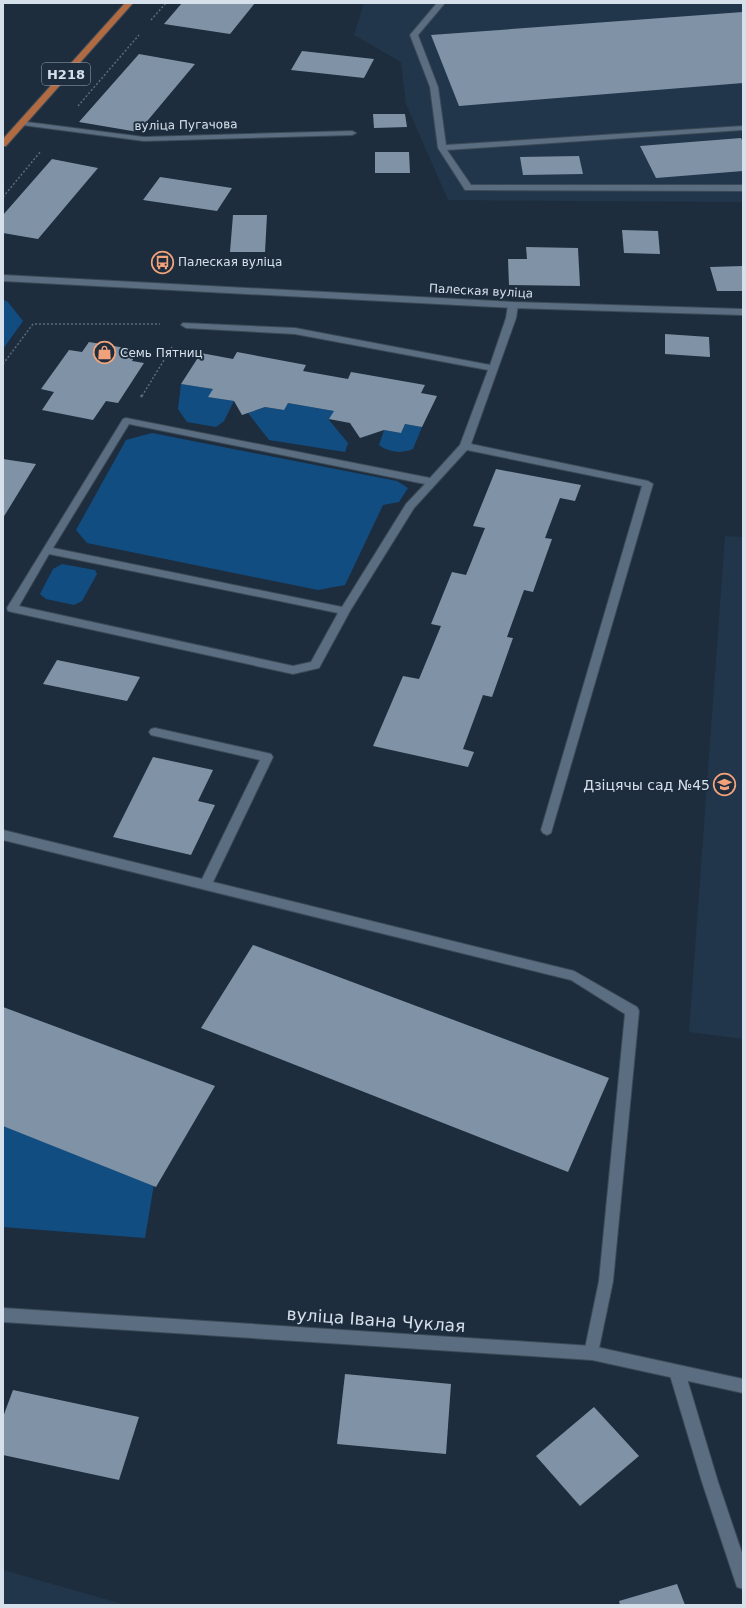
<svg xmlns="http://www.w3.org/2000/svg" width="746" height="1608" font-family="'DejaVu Sans',sans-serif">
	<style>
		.built { fill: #22364b }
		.green { fill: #124d81 }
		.building { fill: #8093a6 }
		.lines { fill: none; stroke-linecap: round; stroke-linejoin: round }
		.service-casing { stroke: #3c4a57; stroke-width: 2 }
		.minor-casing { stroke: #3c4a57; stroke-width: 2 }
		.tertiary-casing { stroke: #3c4a57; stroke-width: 2 }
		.primary-casing { stroke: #3c4a57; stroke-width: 2 }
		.path-far1 { stroke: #5e6c7a; stroke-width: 1.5; stroke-dasharray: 2 2; stroke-linecap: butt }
		.path { stroke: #5e6c7a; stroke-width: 2.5; stroke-dasharray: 3 3; stroke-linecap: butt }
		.service { fill: #5b6d80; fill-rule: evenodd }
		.minor { fill: #5b6d80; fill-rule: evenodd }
		.tertiary { fill: #5b6d80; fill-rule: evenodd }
		.primary { fill: #b06b43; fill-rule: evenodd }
		.labels { text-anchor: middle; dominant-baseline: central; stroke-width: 4; stroke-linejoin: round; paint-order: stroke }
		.far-street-label { font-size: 12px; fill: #d6e0eb; stroke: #1d2d3d }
		.far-poi-label { font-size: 12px; fill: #d6e0eb; stroke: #1d2d3d; text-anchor: start }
		.shield { fill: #1d2d3d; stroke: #9eaab7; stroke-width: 1 }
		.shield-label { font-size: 13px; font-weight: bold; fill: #d6e0eb }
		.poi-label { font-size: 14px; fill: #d6e0eb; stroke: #1d2d3d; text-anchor: end }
		.near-street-label { font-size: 17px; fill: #d6e0eb; stroke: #1d2d3d }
	</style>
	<rect width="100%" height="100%" fill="#1d2d3d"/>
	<g class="built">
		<path d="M 364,3 L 743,3 L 743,202 L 448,200 L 406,104 L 401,62 L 354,35 Z"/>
		<path d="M 725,536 L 743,537 L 743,1039 L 689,1032 Z"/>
		<path d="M 3,1570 L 126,1605 L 3,1605 Z"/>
	</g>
	<g class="green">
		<path d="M 3,300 L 7,301 L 23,321 L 3,349 Z"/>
		<path d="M 181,384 L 213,389 L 209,397 L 234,401 L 224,421 L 216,427 L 187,422 L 178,409 Z"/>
		<path d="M 288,403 L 334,411 L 329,420 L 348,443 L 345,452 L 269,440 L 248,413 L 265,407 L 283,410 Z"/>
		<path d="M 405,424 L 422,427 L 413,449 C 402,454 388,452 379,445 L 384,430 L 401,433 Z"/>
		<path d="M 152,433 L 397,481 L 408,488 L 399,502 L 383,505 L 345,585 L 318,590 L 87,543 L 76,530 L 126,440 Z"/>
		<path d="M 62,564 L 95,570 L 97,574 L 82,601 L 74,605 L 46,599 L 40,594 L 53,569 Z"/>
		<path d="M 3,1118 L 155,1178 L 145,1238 L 3,1227 Z"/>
	</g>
	<g class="building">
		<path d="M 182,3 L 255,3 L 230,34 L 164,24 Z"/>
		<path d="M 743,12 L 743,83 L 459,106 L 431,35 Z"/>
		<path d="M 302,51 L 374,59 L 364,78 L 291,70 Z"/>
		<path d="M 139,54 L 195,64 L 138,132 L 79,122 Z"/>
		<path d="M 373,114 L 405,114 L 407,127 L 374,128 Z"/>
		<path d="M 741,138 L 743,142 L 743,171 L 656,178 L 640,146 Z"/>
		<path d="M 375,152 L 409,152 L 410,173 L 375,173 Z"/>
		<path d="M 579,156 L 583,174 L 523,175 L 520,157 Z"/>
		<path d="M 52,159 L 98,168 L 38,239 L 3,233 L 3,215 Z"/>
		<path d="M 160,177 L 232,188 L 217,211 L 143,200 Z"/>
		<path d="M 233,215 L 267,215 L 265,252 L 230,252 Z"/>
		<path d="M 622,230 L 658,231 L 660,254 L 624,253 Z"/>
		<path d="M 526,247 L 578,248 L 580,286 L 509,285 L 508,259 L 527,259 Z"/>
		<path d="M 743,266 L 743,291 L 717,291 L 710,267 Z"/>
		<path d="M 665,334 L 709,337 L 710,357 L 665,354 Z"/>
		<path d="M 89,342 L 138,350 L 132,361 L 144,363 L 118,403 L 106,401 L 93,420 L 42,410 L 54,392 L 41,389 L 69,350 L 82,352 Z"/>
		<path d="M 237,352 L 306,365 L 303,371 L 348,379 L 351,372 L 425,385 L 421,393 L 437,396 L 422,427 L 405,424 L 401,433 L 384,430 L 360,438 L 350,423 L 329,419 L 334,411 L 288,403 L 284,410 L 265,407 L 242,415 L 234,401 L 208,397 L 213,389 L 181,384 L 201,353 L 233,359 Z"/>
		<path d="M 3,459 L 36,464 L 3,518 Z"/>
		<path d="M 496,469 L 581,485 L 575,501 L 560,498 L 545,538 L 552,539 L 533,592 L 524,590 L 507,637 L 513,638 L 492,697 L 483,695 L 463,749 L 474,752 L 468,767 L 373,746 L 403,676 L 419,679 L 441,626 L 431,624 L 452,572 L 466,575 L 485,528 L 473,526 Z"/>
		<path d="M 57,660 L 140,677 L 127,701 L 43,684 Z"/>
		<path d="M 153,757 L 213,770 L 198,801 L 215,805 L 191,855 L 113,837 Z"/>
		<path d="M 253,945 L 609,1078 L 568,1172 L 201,1028 Z"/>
		<path d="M 3,1007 L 215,1086 L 156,1187 L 3,1126 Z"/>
		<path d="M 345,1374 L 451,1384 L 446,1454 L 337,1444 Z"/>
		<path d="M 13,1390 L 139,1417 L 119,1480 L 3,1455 L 3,1417 Z"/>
		<path d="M 594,1407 L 639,1456 L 580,1506 L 536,1456 Z"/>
		<path d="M 677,1584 L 685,1605 L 620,1605 L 619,1601 Z"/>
	</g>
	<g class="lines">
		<defs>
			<g id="service">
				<path d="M 437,3 L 445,3 L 418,35 L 438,87 L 446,145 L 743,126 L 743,130 L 447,150 L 471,185 L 743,185 L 743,191 L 465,190 L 438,148 L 430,87 L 410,35 Z"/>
				<path d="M 513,302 L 518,305 L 516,318 L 471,444 L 648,481 L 653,484 L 551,833 L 547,835 L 543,833 L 541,830 L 642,486 L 467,450 L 414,508 L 350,611 L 319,668 L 293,674 L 12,612 L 8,611 L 7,608 L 123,419 L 126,418 L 430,478 L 460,445 L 488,370 L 295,334 L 186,328 L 181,325 L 183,323 L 295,328 L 490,365 L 506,318 L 508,305 ZM 129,424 L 425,484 L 406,504 L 342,607 L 53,548 ZM 49,554 L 338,613 L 311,662 L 293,666 L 19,606 Z"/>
				<path d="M 155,728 L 267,753 L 271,754 L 273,757 L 213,882 L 574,971 L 637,1007 L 639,1011 L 613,1281 L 597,1358 L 592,1360 L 587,1358 L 584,1353 L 599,1281 L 625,1014 L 571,980 L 3,840 L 3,830 L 202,879 L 260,760 L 151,735 L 149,732 L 151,729 Z"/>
			</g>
			<g id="minor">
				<path d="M 19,121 L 144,137 L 352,131 L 356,133 L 352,135 L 144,141 L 22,125 L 19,125 Z"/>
				<path d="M 677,1365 L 682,1367 L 685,1372 L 718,1482 L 743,1556 L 743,1589 L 737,1587 L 702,1482 L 669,1372 L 672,1367 Z"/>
			</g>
			<g id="tertiary">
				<path d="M 3,275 L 513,302 L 743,309 L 743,315 L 513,308 L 3,281 Z"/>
				<path d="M 3,1308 L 592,1346 L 743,1379 L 743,1393 L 592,1360 L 3,1322 Z"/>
			</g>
			<path id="primary" d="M 125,3 L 133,3 L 6,146 L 3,146 L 3,139 Z"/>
		</defs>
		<use href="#service" class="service-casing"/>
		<use href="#minor" class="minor-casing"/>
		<use href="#tertiary" class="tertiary-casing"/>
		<use href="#primary" class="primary-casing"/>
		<g class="path-far1">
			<path d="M 151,20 L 166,3"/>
			<path d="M 78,106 L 139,35"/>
			<path d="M 3,197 L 41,151"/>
			<path d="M 3,364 L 33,324 L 160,324"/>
			<path d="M 142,396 L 172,347"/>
		</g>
		<path class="path" d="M 141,397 L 142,395"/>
		<use href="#service" class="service"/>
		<use href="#minor" class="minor"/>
		<use href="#tertiary" class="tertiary"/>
		<use href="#primary" class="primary"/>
	</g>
	<defs>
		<symbol id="bus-ring" viewBox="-11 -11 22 22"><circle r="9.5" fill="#1d2d3d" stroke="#f1a27b" stroke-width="1.5"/><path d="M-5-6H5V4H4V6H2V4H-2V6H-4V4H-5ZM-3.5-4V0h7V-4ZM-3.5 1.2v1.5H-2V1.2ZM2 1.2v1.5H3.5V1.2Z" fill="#f1a27b"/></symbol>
		<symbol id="shop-ring" viewBox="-11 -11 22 22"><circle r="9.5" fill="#1d2d3d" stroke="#f1a27b" stroke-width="1.5"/><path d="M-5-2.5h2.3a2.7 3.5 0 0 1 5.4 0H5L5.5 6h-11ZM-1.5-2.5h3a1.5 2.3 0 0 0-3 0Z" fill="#f1a27b"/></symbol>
		<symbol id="school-ring" viewBox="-11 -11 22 22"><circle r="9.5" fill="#1d2d3d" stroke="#f1a27b" stroke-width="1.5"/><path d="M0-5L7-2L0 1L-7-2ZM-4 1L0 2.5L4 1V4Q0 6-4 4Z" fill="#f1a27b"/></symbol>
	</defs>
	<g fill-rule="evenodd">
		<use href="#bus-ring" x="150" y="250" width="25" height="25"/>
		<use href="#shop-ring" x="92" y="340" width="25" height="25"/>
		<use href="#school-ring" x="712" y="772" width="25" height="25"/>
	</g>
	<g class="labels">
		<g class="far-street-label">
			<text transform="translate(186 125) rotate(-1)">вуліца Пугачова</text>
			<text transform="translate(481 291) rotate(3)">Палеская вуліца</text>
		</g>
		<g class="far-poi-label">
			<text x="178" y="262">Палеская вуліца</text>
			<text x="120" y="353">Семь Пятниц</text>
		</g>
		<rect class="shield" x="42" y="63" width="48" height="22" rx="3"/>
		<g class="shield-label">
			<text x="66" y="74">Н218</text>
		</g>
		<g class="poi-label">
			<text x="710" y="785">Дзіцячы сад №45</text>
		</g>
		<g class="near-street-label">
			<text transform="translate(376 1320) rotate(4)">вуліца Івана Чуклая</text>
		</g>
	</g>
	<rect width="746" height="1608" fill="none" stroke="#d6e0eb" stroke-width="8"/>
</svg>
